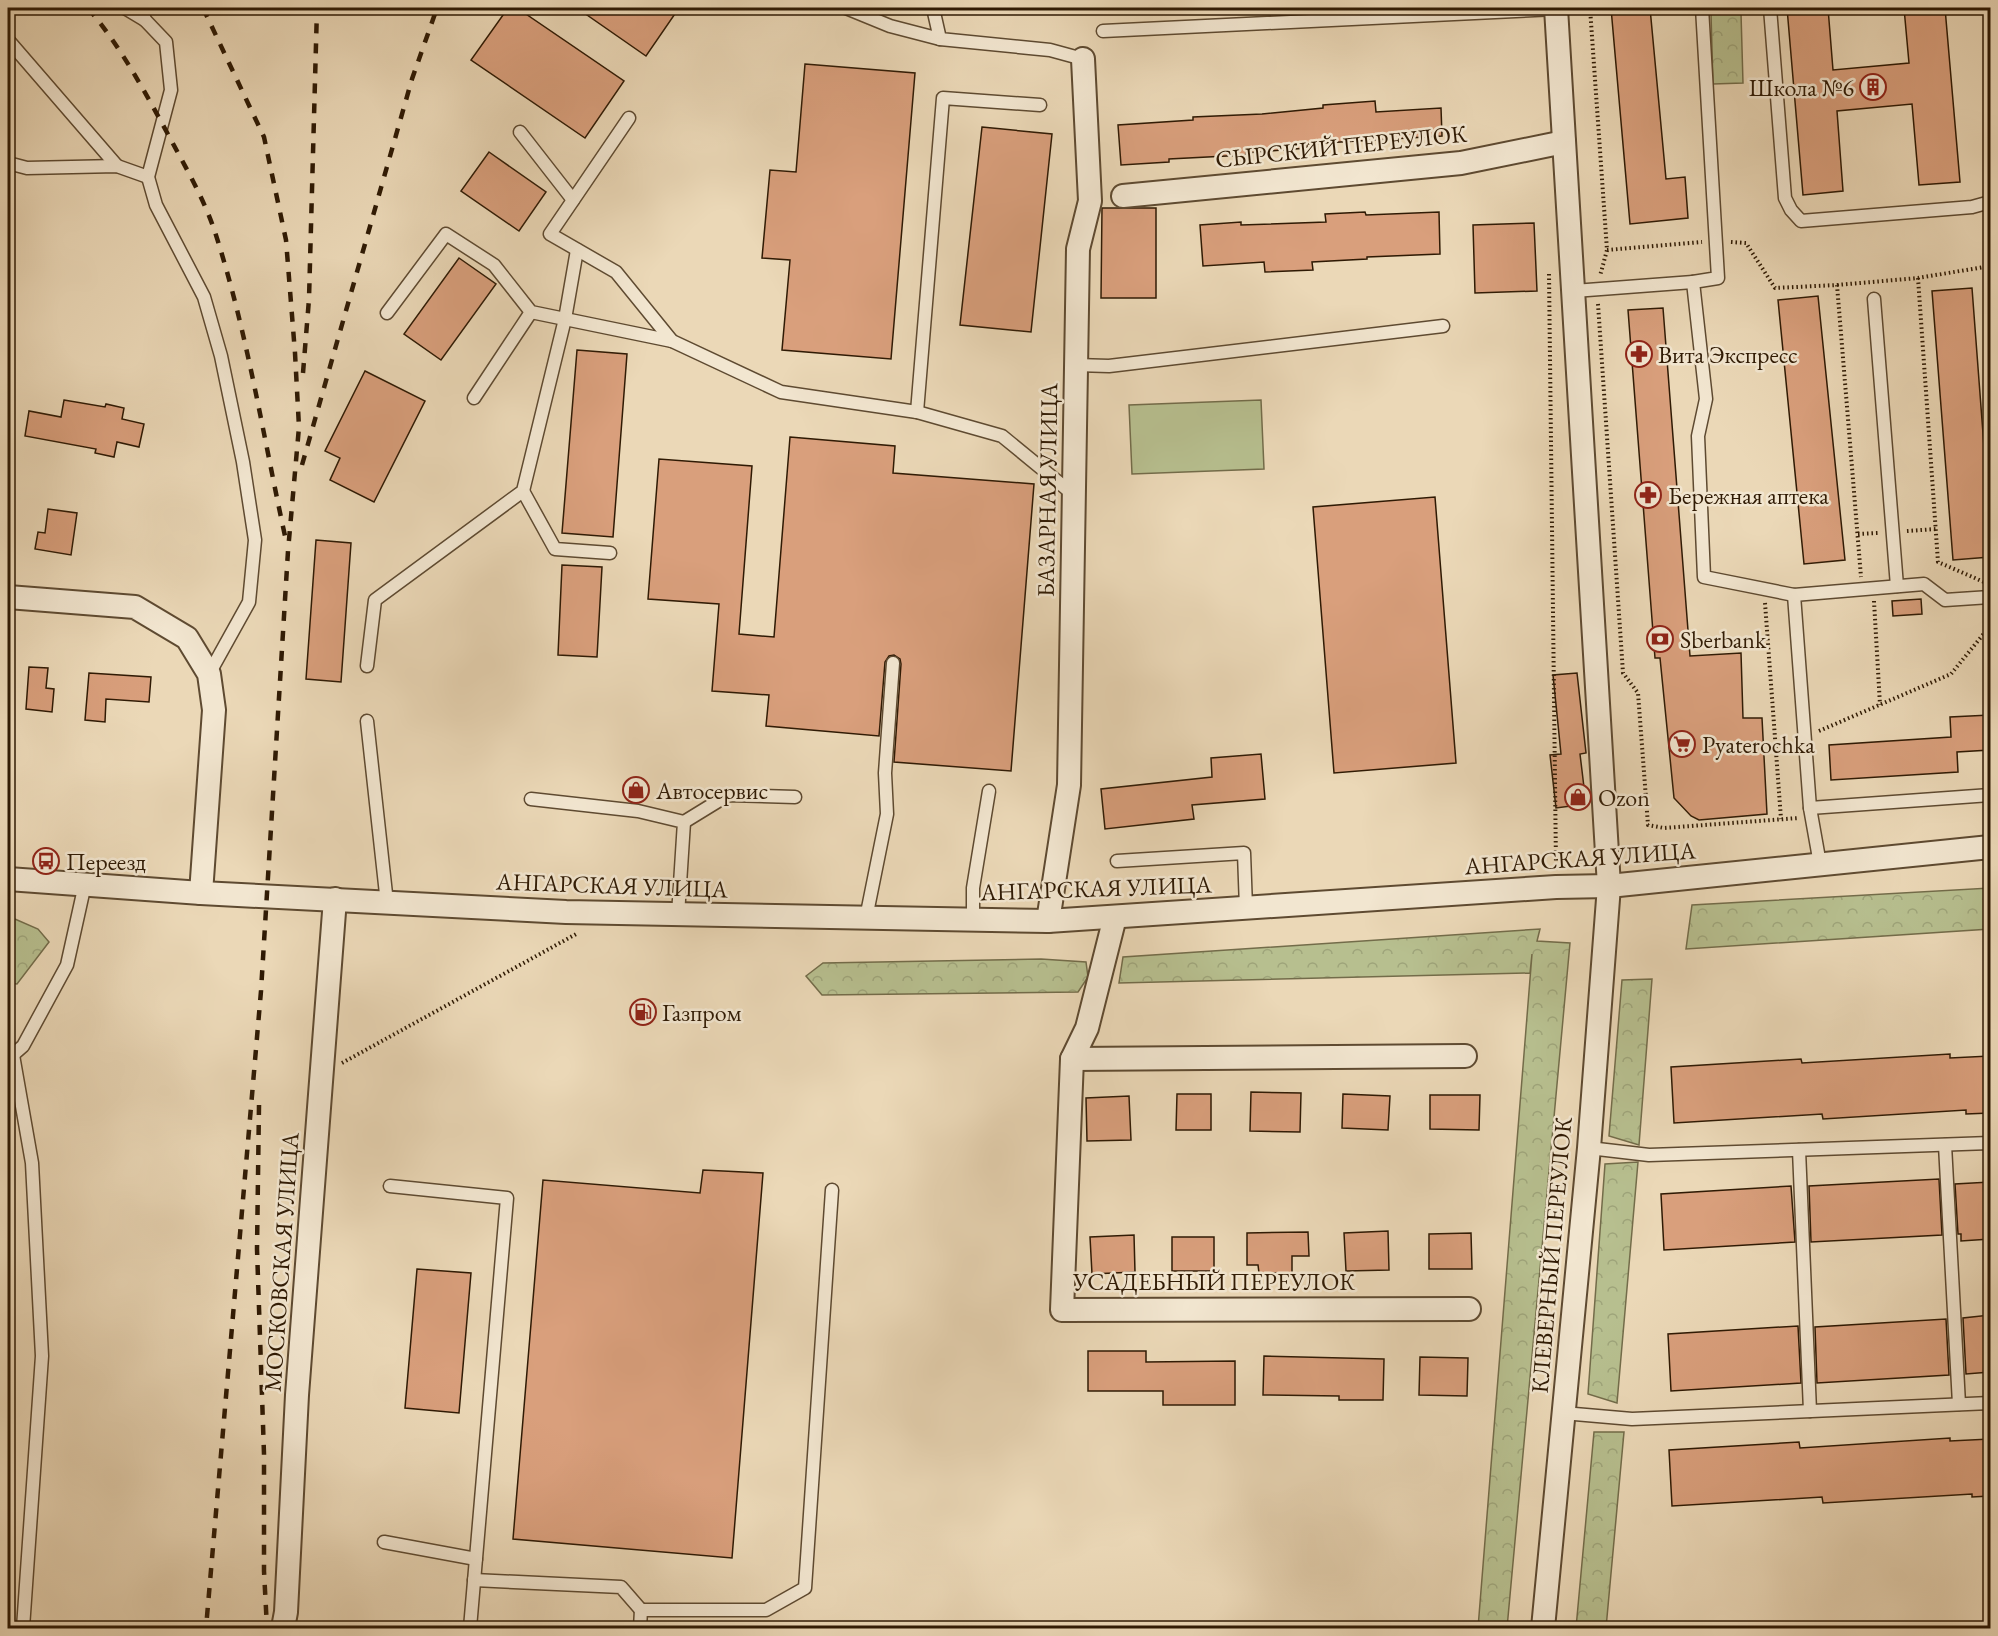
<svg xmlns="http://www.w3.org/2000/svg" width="1998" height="1636" font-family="'EB Garamond',serif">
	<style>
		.forest { fill: url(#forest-crowns); stroke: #736c4a; stroke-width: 1.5 }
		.pitch { fill: #b7bf8f; stroke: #736c4a; stroke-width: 1.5 }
		.building { fill: #d99f7c; stroke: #2f1a04; stroke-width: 1.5 }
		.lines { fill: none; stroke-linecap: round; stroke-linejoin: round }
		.lane-casing { stroke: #5e4a31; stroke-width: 15 }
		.street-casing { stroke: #5e4a31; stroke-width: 26 }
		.path { stroke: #2f1a04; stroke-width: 4; stroke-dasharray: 1.5 3; stroke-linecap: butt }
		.lane { stroke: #f2e6d0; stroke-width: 12 }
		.street { stroke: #f2e6d0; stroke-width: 22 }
		.rail { stroke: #2f1a04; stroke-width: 4.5; stroke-dasharray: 10 10; stroke-linecap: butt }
		.labels { text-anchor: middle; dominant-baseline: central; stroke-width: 5; stroke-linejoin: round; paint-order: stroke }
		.poi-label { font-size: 24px; fill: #2f1a04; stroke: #f2e6d0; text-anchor: start }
		.street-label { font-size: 24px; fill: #2f1a04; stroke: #f2e6d0 }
	</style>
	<defs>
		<pattern id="forest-crowns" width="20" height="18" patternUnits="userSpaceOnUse" patternTransform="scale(1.5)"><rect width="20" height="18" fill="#b7bf8f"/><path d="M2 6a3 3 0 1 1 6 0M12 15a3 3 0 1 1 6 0" fill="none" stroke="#9ea47a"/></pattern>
	</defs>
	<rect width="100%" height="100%" fill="#ebd8b7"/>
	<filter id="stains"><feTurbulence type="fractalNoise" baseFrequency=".00333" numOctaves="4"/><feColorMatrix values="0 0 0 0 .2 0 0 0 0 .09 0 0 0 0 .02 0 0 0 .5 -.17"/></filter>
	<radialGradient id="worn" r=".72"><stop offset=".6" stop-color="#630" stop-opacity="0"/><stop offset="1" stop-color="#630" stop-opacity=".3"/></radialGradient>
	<g class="forest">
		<path d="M 1741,13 L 1743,83 L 1713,84 L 1711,14 Z"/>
		<path d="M 1990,888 L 1990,929 L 1686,949 L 1692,905 Z"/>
		<path d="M 8,916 L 38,929 L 49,942 L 17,984 L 8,983 Z"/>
		<path d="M 1540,929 L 1537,941 L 1570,943 L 1507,1628 L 1478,1628 L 1532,954 L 1530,973 L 1119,983 L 1123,957 Z"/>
		<path d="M 1041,959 L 1086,962 L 1088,977 L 1078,992 L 822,995 L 806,976 L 823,963 Z"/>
		<path d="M 1652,979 L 1639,1145 L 1609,1136 L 1622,980 Z"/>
		<path d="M 1638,1162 L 1617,1403 L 1588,1394 L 1605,1164 Z"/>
		<path d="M 1594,1432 L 1624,1432 L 1606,1628 L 1576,1628 Z"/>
	</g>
	<path class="pitch" d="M 1261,400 L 1264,469 L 1132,474 L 1129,405 Z"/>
	<g class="building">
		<path d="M 508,8 L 517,8 L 624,81 L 585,138 L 471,60 Z"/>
		<path d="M 577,8 L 679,8 L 646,56 Z"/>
		<path d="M 1611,8 L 1650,8 L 1666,179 L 1685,177 L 1688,218 L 1630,224 Z"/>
		<path d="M 1787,8 L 1828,8 L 1833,70 L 1909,63 L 1904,8 L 1945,8 L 1960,182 L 1919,185 L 1912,104 L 1837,111 L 1843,191 L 1803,195 Z"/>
		<path d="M 805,64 L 915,73 L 891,359 L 782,350 L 790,260 L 762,258 L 770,170 L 796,172 Z"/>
		<path d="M 1375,101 L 1376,112 L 1441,108 L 1442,136 L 1307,144 L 1307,148 L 1246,153 L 1246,155 L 1169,159 L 1169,162 L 1121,165 L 1118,125 L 1193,120 L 1193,117 L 1262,114 L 1323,108 L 1323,105 Z"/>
		<path d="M 982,127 L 1052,134 L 1031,332 L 960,325 Z"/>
		<path d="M 489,152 L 546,192 L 519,231 L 461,191 Z"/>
		<path d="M 1102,208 L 1156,208 L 1156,298 L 1101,298 Z"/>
		<path d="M 1365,212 L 1366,215 L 1439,212 L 1440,254 L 1367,257 L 1367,259 L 1312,262 L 1313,270 L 1265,272 L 1264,262 L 1203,266 L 1200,225 L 1241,222 L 1241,225 L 1326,222 L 1325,214 Z"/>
		<path d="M 1534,223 L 1537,291 L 1475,293 L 1473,225 Z"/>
		<path d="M 459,258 L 496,284 L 441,360 L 404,334 Z"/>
		<path d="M 1972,288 L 1990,526 L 1990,557 L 1953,560 L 1932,291 Z"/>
		<path d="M 1818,296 L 1845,560 L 1804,564 L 1778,300 Z"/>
		<path d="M 1663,308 L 1690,656 L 1741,653 L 1743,718 L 1762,718 L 1767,814 L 1699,820 L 1691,816 L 1674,798 L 1660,658 L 1655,658 L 1628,310 Z"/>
		<path d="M 577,350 L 627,354 L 613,537 L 562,533 Z"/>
		<path d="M 365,371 L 425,401 L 374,502 L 330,480 L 340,458 L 325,451 Z"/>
		<path d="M 64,400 L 105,407 L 106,404 L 124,408 L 122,419 L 144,424 L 139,447 L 117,442 L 114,457 L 95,453 L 96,449 L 25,436 L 29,411 L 61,417 Z"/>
		<path d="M 790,437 L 895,446 L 893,473 L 1034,484 L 1011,771 L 894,762 L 901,664 L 900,659 L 894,655 L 889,656 L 885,662 L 879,736 L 766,726 L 769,695 L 712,691 L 719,604 L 648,599 L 659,459 L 752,466 L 739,634 L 774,637 Z"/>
		<path d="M 1435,497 L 1456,763 L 1334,773 L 1313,507 Z"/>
		<path d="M 48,509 L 77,513 L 71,555 L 35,549 L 38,532 L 45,533 Z"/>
		<path d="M 316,540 L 351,543 L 341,682 L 306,679 Z"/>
		<path d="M 562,565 L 602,567 L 597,657 L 558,655 Z"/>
		<path d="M 1921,599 L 1922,614 L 1893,616 L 1892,601 Z"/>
		<path d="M 29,667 L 48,668 L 46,688 L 54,689 L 52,712 L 26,709 Z"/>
		<path d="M 89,673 L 151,677 L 149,702 L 106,699 L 105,722 L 85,720 Z"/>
		<path d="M 1577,673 L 1586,753 L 1580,754 L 1586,804 L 1556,808 L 1550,755 L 1561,754 L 1553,675 Z"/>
		<path d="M 1990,715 L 1990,750 L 1957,752 L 1958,772 L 1831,780 L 1829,745 L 1951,737 L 1950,717 Z"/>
		<path d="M 1261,754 L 1265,799 L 1192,805 L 1194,819 L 1105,829 L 1101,789 L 1212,777 L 1211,758 Z"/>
		<path d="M 1950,1054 L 1950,1058 L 1990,1056 L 1990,1113 L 1966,1114 L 1966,1110 L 1823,1119 L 1822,1114 L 1674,1123 L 1671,1067 L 1801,1059 L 1802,1063 Z"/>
		<path d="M 1251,1092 L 1301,1093 L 1300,1132 L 1250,1131 Z"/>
		<path d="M 1177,1094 L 1211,1094 L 1211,1130 L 1176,1130 Z"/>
		<path d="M 1343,1094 L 1390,1096 L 1388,1130 L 1342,1128 Z"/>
		<path d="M 1430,1095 L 1480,1095 L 1479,1130 L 1430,1129 Z"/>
		<path d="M 1129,1096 L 1131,1140 L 1087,1141 L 1086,1098 Z"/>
		<path d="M 703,1170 L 763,1173 L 732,1558 L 513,1539 L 543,1180 L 700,1193 Z"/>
		<path d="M 1939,1179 L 1942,1235 L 1811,1242 L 1809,1186 Z"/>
		<path d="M 1990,1182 L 1990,1239 L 1961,1241 L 1961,1234 L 1958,1234 L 1955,1184 Z"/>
		<path d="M 1791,1186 L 1795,1242 L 1664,1250 L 1661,1194 Z"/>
		<path d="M 1388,1231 L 1389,1270 L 1346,1271 L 1344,1233 Z"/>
		<path d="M 1308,1232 L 1309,1256 L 1292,1256 L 1292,1273 L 1259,1273 L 1258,1265 L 1247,1265 L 1247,1233 Z"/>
		<path d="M 1471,1233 L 1472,1269 L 1429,1269 L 1429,1234 Z"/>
		<path d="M 1134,1235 L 1135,1272 L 1092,1274 L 1090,1237 Z"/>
		<rect x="1172" y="1237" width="42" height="34"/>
		<path d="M 417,1269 L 471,1273 L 459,1413 L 405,1408 Z"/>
		<path d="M 1990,1315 L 1990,1372 L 1966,1374 L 1963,1318 Z"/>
		<path d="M 1946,1319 L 1949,1375 L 1817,1383 L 1815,1327 Z"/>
		<path d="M 1798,1326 L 1801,1383 L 1671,1391 L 1668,1334 Z"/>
		<path d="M 1088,1351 L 1146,1351 L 1146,1362 L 1235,1361 L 1235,1405 L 1163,1405 L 1163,1391 L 1088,1391 Z"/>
		<path d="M 1264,1356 L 1384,1359 L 1383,1400 L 1339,1400 L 1339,1396 L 1263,1395 Z"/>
		<path d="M 1420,1357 L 1468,1358 L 1467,1396 L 1419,1395 Z"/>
		<path d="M 1950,1438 L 1950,1441 L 1990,1439 L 1990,1496 L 1972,1497 L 1972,1494 L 1823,1503 L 1822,1497 L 1672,1506 L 1669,1450 L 1799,1442 L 1800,1448 Z"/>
	</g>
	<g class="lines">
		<defs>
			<g id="lane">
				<path d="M 125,8 L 145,20"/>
				<path d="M 141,8 L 145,20 L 166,42 L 171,90 L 148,177 L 156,205 L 204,297 L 221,356 L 243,462 L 255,540 L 249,602 L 209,674"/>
				<path d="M 846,8 L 890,26 L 940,39"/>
				<path d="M 933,8 L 940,39 L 1050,50 L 1083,59"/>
				<path d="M 1702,8 L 1718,278 L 1693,282 L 1706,399 L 1698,436 L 1704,577 L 1794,595"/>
				<path d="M 1770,8 L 1785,198 L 1791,210 L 1801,221 L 1972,207 L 1990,202"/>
				<path d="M 1103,31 L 1556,9"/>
				<path d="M 8,40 L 117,166"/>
				<path d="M 629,118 L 550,234 L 616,272 L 672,341 L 781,392 L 917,412 L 1002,436 L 1074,495"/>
				<path d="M 520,132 L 573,200"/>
				<path d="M 8,163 L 27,168 L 117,166 L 148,177"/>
				<path d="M 1574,291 L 1693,282"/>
				<path d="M 1874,299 L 1897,586"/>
				<path d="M 387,313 L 446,234 L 494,265 L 531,312 L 672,341"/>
				<path d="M 1076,365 L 1109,366 L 1443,326"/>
				<path d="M 474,398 L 531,312"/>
				<path d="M 917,412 L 943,98 L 1040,105"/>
				<path d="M 523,491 L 555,549 L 610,553"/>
				<path d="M 367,666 L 375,600 L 523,491 L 565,319 L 577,250"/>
				<path d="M 367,721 L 387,903"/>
				<path d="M 531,799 L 638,811 L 684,822 L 678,915"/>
				<path d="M 1810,808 L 1990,795"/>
				<path d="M 684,822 L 728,795 L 795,797"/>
				<path d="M 1117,861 L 1244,853 L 1246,908"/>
				<path d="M 1820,864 L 1810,808 L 1794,595 L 1924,584 L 1945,600 L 1990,597"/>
				<path d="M 866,918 L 887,814 L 885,773 L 893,663"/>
				<path d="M 973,920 L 973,888 L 989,791"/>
				<path d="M 13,1055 L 32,1163 L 42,1356 L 23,1628"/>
				<path d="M 8,1059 L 23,1046 L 67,965 L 85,884"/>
				<path d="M 1945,1145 L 1959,1404"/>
				<path d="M 1589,1148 L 1649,1155 L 1990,1143"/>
				<path d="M 1799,1150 L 1810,1411"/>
				<path d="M 390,1186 L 507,1198 L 470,1628"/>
				<path d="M 1563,1413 L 1632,1419 L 1990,1403"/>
				<path d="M 384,1542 L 476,1559"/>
				<path d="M 474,1580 L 621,1587 L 641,1610"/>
				<path d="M 640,1628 L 641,1610 L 766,1610 L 805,1588 L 832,1190"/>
			</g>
			<g id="street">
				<path d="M 1123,196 L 1461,163 L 1564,142"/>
				<path d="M 8,597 L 135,607 L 187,638 L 209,674 L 214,710 L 201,893"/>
				<path d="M 8,879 L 201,893 L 566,912 L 1048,921 L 1556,887 L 1609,886 L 1990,847"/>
				<path d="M 1115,917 L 1087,1028 L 1072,1059 L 1062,1310 L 1469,1309"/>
				<path d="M 1048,921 L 1069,785 L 1078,249 L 1090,201 L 1083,59"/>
				<path d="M 1072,1059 L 1465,1056"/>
				<path d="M 283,1628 L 286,1612 L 297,1395 L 335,899"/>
				<path d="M 1543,1628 L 1589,1148 L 1609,886 L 1556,8"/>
			</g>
		</defs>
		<use href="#lane" class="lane-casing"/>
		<use href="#street" class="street-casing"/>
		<g class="path">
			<path d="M 1590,8 L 1607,250 L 1600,276"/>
			<path d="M 1731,242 L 1746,243 L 1775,288 L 1837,285 L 1861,577"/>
			<path d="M 1607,250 L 1702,242"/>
			<path d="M 1549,274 L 1556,866"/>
			<path d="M 1918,278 L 1938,562 L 1984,582"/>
			<path d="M 1837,285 L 1918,278 L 1990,266"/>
			<path d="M 1598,304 L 1623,673 L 1638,693 L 1648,825 L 1664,828 L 1799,818"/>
			<path d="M 1907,531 L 1936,529"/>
			<path d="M 1858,534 L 1878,533"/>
			<path d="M 1874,601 L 1880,705"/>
			<path d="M 1765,603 L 1781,819"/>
			<path d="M 1819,731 L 1951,674 L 1990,626"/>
			<path d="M 342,1063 L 578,933"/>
		</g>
		<use href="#lane" class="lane"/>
		<use href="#street" class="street"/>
		<g class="rail">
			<path d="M 88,8 C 121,47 145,92 170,138 C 186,168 204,199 215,232 C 247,331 263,435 285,536"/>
			<path d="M 203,8 L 264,137 L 286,240 L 295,353 L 299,427 L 288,551 L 261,991 L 206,1628"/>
			<path d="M 303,373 L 309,299 L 317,8"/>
			<path d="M 302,465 L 412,79 L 437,8"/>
			<path d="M 259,1105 L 257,1249 L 264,1454 L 264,1571 L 267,1628"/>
		</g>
	</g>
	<defs>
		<symbol id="building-ring" viewBox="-11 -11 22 22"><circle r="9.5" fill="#f2e6d0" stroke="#8f2418" stroke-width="1.5"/><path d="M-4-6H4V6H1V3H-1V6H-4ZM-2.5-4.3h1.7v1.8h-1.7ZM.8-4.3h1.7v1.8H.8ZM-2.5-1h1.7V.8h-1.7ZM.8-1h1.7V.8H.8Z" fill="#8f2418"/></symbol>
		<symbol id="pharmacy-ring" viewBox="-11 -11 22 22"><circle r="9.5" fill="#f2e6d0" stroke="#8f2418" stroke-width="1.5"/><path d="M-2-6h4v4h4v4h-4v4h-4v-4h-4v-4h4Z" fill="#8f2418"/></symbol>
		<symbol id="bank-ring" viewBox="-11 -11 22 22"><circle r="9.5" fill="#f2e6d0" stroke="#8f2418" stroke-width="1.5"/><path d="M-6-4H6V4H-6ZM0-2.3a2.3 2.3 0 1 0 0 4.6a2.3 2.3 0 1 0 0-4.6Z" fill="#8f2418"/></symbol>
		<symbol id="supermarket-ring" viewBox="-11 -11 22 22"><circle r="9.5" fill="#f2e6d0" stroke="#8f2418" stroke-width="1.5"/><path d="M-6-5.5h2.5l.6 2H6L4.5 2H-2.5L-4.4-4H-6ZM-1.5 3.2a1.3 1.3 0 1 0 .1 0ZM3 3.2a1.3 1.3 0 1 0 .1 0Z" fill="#8f2418"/></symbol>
		<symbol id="shop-ring" viewBox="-11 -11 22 22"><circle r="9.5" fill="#f2e6d0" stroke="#8f2418" stroke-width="1.5"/><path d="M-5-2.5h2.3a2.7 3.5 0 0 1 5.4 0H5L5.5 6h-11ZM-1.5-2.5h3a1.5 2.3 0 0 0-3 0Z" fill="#8f2418"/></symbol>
		<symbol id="bus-ring" viewBox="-11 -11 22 22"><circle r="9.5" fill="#f2e6d0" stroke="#8f2418" stroke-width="1.5"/><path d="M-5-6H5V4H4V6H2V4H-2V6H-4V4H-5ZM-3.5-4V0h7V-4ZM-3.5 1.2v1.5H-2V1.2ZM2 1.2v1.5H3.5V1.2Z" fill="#8f2418"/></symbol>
		<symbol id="fuel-ring" viewBox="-11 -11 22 22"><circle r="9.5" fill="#f2e6d0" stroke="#8f2418" stroke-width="1.5"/><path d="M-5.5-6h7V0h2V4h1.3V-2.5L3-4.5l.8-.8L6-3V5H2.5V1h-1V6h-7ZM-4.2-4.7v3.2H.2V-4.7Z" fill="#8f2418"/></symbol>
	</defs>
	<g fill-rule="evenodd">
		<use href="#building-ring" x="1858" y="72" width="30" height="30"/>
		<use href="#pharmacy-ring" x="1624" y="339" width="30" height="30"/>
		<use href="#pharmacy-ring" x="1633" y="480" width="30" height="30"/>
		<use href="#bank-ring" x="1645" y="624" width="30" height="30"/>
		<use href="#supermarket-ring" x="1667" y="729" width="30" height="30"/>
		<use href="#shop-ring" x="621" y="775" width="30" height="30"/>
		<use href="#shop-ring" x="1563" y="782" width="30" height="30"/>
		<use href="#bus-ring" x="31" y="846" width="30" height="30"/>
		<use href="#fuel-ring" x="628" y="997" width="30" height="30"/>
	</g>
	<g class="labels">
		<g class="poi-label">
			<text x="1854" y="87" text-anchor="end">Школа №6</text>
			<text x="1658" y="354">Вита Экспресс</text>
			<text x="1668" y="495">Бережная аптека</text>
			<text x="1680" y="639">Sberbank</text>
			<text x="1702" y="744">Pyaterochka</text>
			<text x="656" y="790">Автосервис</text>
			<text x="1598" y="797">Ozon</text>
			<text x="66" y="861">Переезд</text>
			<text x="662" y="1012">Газпром</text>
		</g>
		<g class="street-label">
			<text transform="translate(1341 146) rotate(-6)">СЫРСКИЙ ПЕРЕУЛОК</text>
			<text transform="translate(1047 490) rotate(-89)">БАЗАРНАЯ УЛИЦА</text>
			<text transform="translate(1580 858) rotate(-4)">АНГАРСКАЯ УЛИЦА</text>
			<text transform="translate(612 885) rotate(2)">АНГАРСКАЯ УЛИЦА</text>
			<text transform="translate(1096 888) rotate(-2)">АНГАРСКАЯ УЛИЦА</text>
			<text transform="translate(1551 1255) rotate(-85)">КЛЕВЕРНЫЙ ПЕРЕУЛОК</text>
			<text transform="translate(281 1262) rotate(-86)">МОСКОВСКАЯ УЛИЦА</text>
			<text x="1214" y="1281">УСАДЕБНЫЙ ПЕРЕУЛОК</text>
		</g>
	</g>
	<rect width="1998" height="1636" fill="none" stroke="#ebd8b7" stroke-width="30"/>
	<rect x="9" y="9" width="1980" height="1618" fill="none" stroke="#2f1a04" stroke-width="3"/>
	<rect x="15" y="15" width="1968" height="1606" fill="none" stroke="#2f1a04" stroke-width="1.5"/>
	<rect width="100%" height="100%" filter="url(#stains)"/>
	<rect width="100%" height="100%" fill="url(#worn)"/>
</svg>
